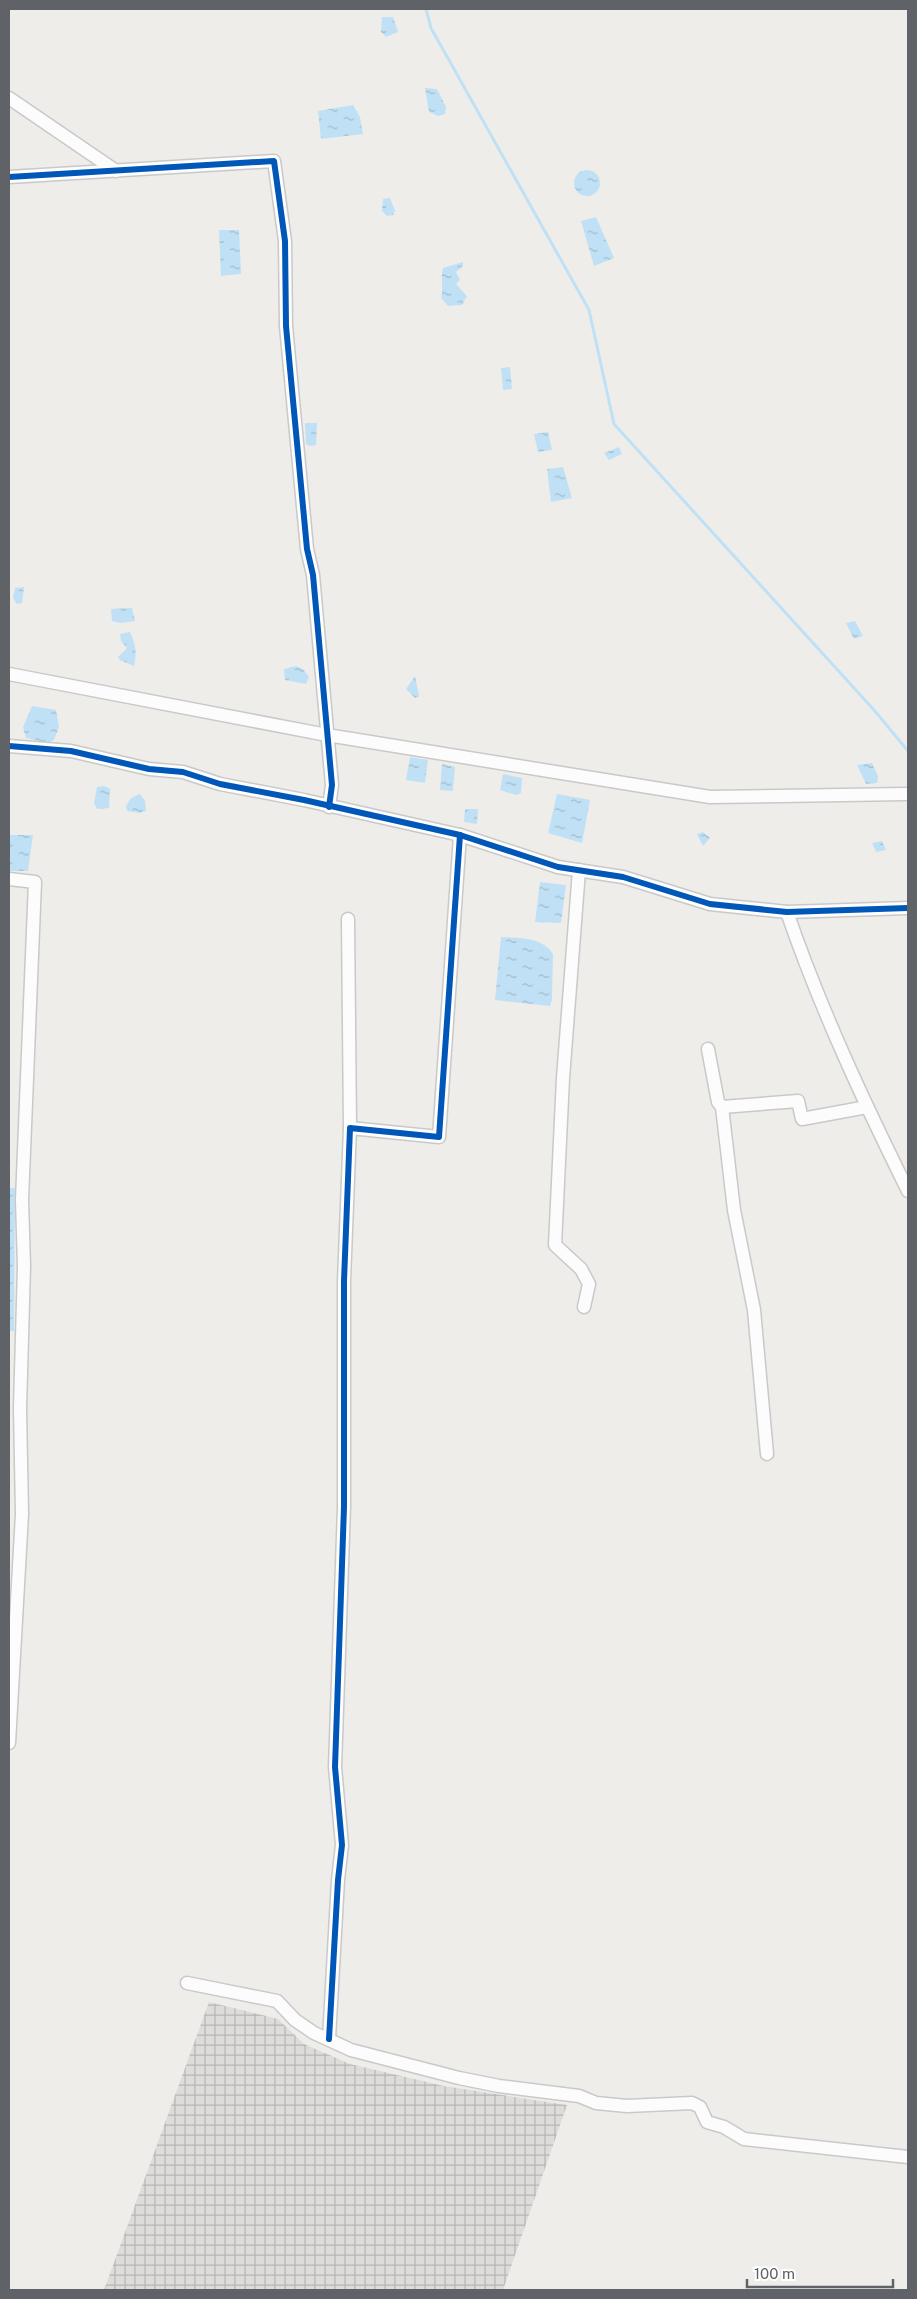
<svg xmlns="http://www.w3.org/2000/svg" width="917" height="2299" font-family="'Public Sans',sans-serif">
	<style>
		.industrial { fill: url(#industrial-grid) }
		.water { fill: url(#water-ripples) }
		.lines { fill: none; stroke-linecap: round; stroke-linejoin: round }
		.stream { stroke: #c0e1f5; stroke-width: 3 }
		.minor-casing { stroke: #c9c9c9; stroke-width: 15 }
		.minor { stroke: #fcfcfc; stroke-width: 12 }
		.cycleway-casing { stroke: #fff; stroke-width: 9 }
		.cycleway { stroke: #0057b8; stroke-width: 6 }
	</style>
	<defs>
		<pattern id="industrial-grid" width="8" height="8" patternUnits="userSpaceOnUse" patternTransform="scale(1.25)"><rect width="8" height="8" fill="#dedcda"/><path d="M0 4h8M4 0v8" fill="none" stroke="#b7b6b5"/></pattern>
		<pattern id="water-ripples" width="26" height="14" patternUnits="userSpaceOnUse" patternTransform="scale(1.25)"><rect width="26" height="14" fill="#c0e1f5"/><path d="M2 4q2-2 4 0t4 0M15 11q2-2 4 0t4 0" fill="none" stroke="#9fbaca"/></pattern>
	</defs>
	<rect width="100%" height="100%" fill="#eeedea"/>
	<path class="industrial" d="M 209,2002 L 278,2019 L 304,2044 L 350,2064 L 444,2086 L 567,2105 L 503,2290 L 104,2290 Z"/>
	<g class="water">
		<path d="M 382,17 L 393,17 L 398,32 L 386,37 L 381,32 Z"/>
		<path d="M 425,88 L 437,89 L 446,107 L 445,114 L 438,116 L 429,112 Z"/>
		<path d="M 353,105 L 360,117 L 363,134 L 321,139 L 318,111 Z"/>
		<circle cx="587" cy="183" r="13"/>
		<path d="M 390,198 L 395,211 L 393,215 L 387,216 L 382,211 L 383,199 Z"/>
		<path d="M 596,217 L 614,258 L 594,266 L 581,221 Z"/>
		<path d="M 219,230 L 239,230 L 241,274 L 221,276 Z"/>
		<path d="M 463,262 L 463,266 L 456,272 L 460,280 L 456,284 L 467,296 L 462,305 L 448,306 L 441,298 C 444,288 440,278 443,268 Z"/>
		<path d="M 510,367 L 512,389 L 503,390 L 501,368 Z"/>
		<path d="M 305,423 L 317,423 L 316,445 L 310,446 L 306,444 Z"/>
		<path d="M 548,432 L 552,450 L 538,452 L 534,434 Z"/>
		<path d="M 619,447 L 622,454 L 609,460 L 604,453 Z"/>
		<path d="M 563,467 L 572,498 L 551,502 L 547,469 Z"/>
		<path d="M 24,587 L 22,603 L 17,604 L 13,598 L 15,588 Z"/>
		<path d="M 132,608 L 135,621 L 121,623 L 112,621 L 111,609 Z"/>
		<path d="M 855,621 L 863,636 L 854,639 L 846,623 Z"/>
		<path d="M 130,632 C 136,645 137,653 134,666 L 120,660 L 118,657 L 127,648 L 121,641 L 120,634 Z"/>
		<path d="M 296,666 L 303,669 L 309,677 L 306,684 L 285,680 L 284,669 Z"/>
		<path d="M 415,676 L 419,696 L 415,698 L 406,689 Z"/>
		<path d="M 32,706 L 56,710 L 59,727 L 54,740 L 48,743 L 26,738 L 23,727 Z"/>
		<path d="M 410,757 L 428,760 L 425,783 L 406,780 Z"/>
		<path d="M 872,763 L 878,776 L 877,783 L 866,784 L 857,765 Z"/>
		<path d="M 442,764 L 455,767 L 453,791 L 440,790 Z"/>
		<path d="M 503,774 L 522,778 L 521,793 L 516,795 L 500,790 Z"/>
		<path d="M 104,786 L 110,789 L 109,808 L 97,809 L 94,803 L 97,787 Z"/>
		<path d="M 140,794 L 145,801 L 146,811 L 140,813 L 127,811 L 126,806 L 131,798 Z"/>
		<path d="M 557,794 L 590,800 L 582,843 L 548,833 Z"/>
		<path d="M 465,809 L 478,809 L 477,824 L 464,822 Z"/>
		<path d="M 703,832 L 710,838 L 703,846 L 697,834 Z"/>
		<path d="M 9,835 L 33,835 L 28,871 L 9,871 Z"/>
		<path d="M 882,841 L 886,850 L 876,852 L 872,843 Z"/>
		<path d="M 540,882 L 566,885 L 561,923 L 535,922 Z"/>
		<path d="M 501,937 C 518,938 543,937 553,954 L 552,1000 L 550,1006 L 495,1000 Z"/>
		<path d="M 9,1188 L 15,1188 L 14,1331 L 9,1331 Z"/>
	</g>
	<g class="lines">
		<path class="stream" d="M 426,9 L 431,28 L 589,310 L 614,424 L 874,710 L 908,751"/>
		<defs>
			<g id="minor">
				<path d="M 9,98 L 116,171"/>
				<path d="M 9,177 L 274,161 L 285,241 L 286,326 L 307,549 L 313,575 L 332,785 L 329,807"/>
				<path d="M 9,674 L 327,735 L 710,797 L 906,794"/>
				<path d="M 9,746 L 71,751 L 149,769 L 183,772 L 220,784 L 304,800 L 460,835 L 558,867 L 623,877 L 710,904 L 787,912 L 908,908"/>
				<path d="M 579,870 L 563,1078 L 555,1245 L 581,1269 L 589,1284 L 584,1307"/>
				<path d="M 9,879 L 35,882 L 22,1200 L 24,1266 L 20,1408 L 22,1514 L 9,1743"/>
				<path d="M 787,912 C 820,1008 863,1100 908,1191"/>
				<path d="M 348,919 L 350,1128"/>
				<path d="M 708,1049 L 718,1102 L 722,1107 L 734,1210 L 754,1310 L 767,1454"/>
				<path d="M 722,1107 L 798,1101 L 802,1119 L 867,1107"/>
				<path d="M 187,1983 L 277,2001 L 295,2020 L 314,2033 L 351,2050 L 459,2078 L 499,2086 L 579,2096 L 596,2103 L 627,2106 L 692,2103 L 700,2107 L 707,2122 L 724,2127 L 744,2139 L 908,2157"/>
				<path d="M 329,2039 L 338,1880 L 342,1845 L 335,1767 L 344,1507 L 344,1281 L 350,1128 L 439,1137 L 460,835"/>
			</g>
		</defs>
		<use href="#minor" class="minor-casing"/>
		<use href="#minor" class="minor"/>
		<defs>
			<g id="cycleway">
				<path d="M 9,177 L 274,161 L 285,241 L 286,326 L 307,549 L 313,575 L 332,785 L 329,807"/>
				<path d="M 9,746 L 71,751 L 149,769 L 183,772 L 220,784 L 304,800 L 460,835 L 558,867 L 623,877 L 710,904 L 787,912 L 908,908"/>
				<path d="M 329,2039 L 338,1880 L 342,1845 L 335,1767 L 344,1507 L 344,1281 L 350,1128 L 439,1137 L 460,835"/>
			</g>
		</defs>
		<use href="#cycleway" class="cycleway-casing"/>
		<use href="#cycleway" class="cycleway"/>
	</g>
	<rect width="917" height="2299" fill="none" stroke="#5f6367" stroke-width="20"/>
	<path d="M747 2279v8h146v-8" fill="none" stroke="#5f6367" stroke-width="2.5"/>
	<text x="754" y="2279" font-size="15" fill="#5f6367" stroke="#ffffff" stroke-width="4" paint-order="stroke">100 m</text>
</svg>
